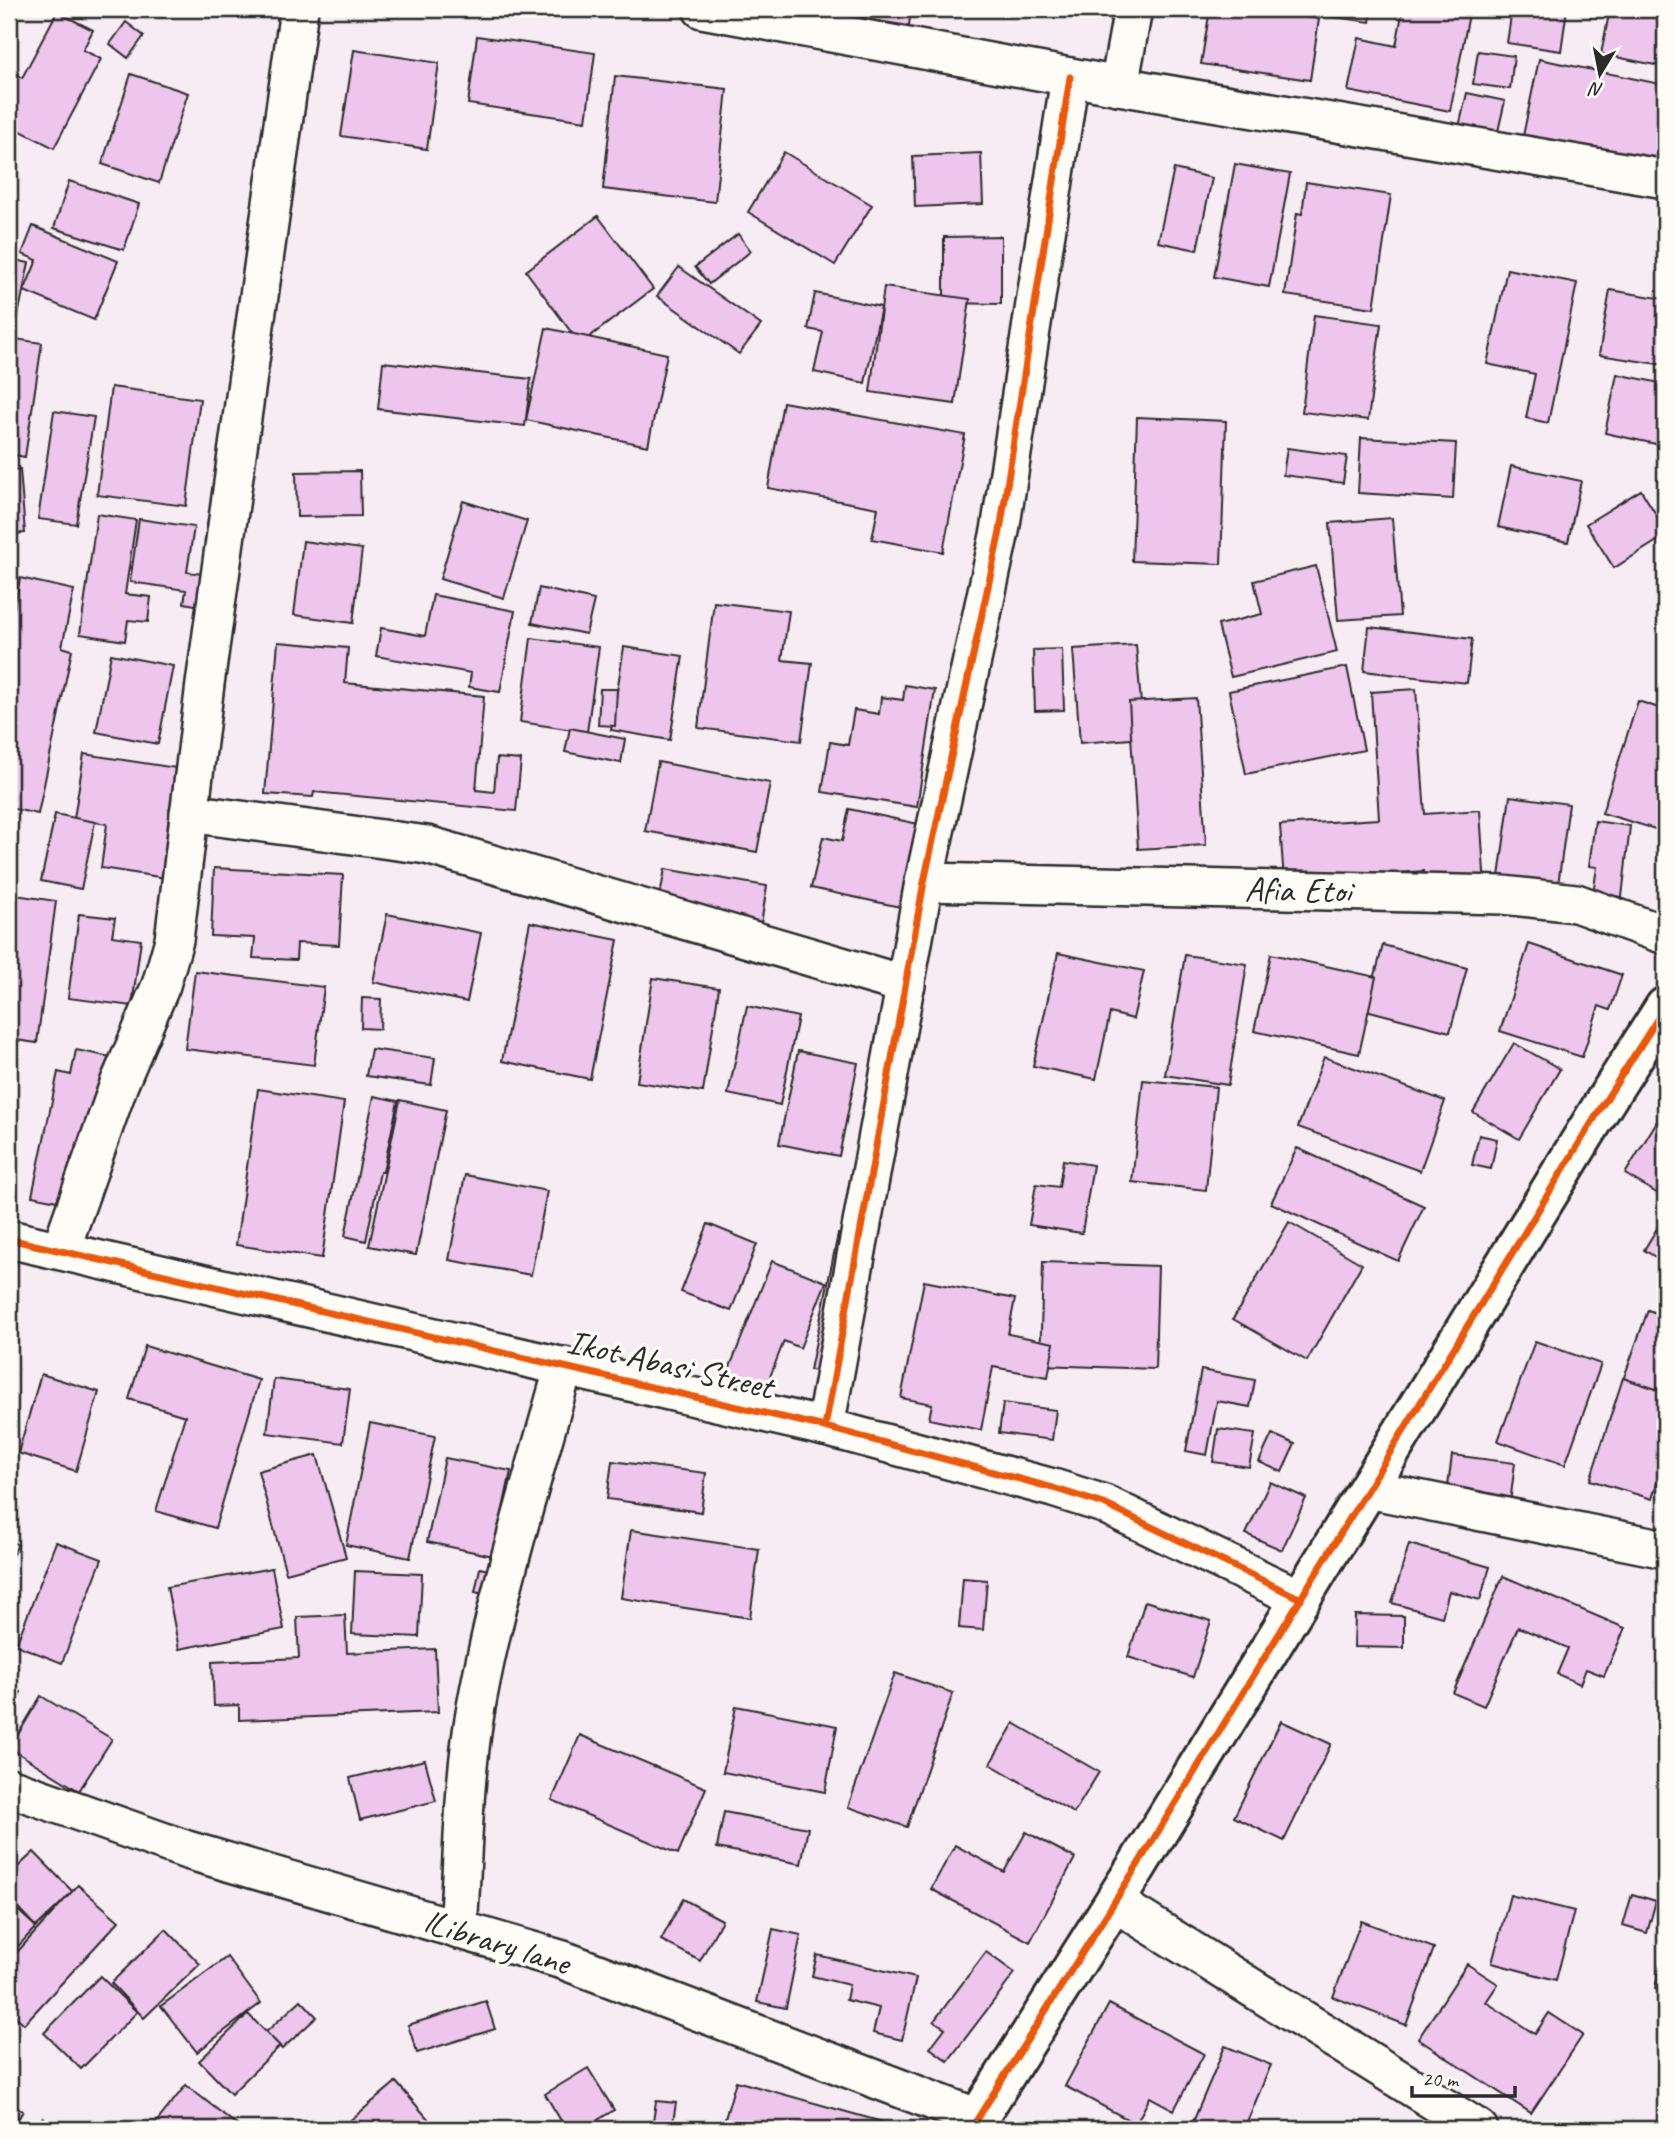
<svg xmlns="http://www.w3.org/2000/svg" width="1674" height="2138" font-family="Caveat,sans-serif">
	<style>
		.building { fill: #eec5ed; stroke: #2b2b2b; stroke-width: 2 }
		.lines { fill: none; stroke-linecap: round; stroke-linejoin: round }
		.street-casing { stroke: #2b2b2b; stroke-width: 42 }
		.secondary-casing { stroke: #2b2b2b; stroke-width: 44 }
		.street { stroke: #fdfcf7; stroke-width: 37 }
		.secondary { stroke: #fdfcf7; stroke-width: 38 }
		.cycleway-casing { stroke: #fdfcf7; stroke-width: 11 }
		.cycleway { stroke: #e8590c; stroke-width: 7 }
		.labels { text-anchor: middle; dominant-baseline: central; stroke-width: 7; stroke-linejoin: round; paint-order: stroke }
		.street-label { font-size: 35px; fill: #2b2b2b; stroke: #fdfcf7 }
	</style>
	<rect width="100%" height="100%" fill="#f8ecf4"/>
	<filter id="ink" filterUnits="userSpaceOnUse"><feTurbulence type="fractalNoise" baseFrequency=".0143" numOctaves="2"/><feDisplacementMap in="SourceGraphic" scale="14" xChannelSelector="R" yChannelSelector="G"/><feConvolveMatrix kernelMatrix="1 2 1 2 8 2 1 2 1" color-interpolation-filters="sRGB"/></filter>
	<g filter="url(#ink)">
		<g class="building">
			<path d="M 834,9 L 911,9 L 909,26 L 833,14 Z"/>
			<path d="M 1210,9 L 1289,9 L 1289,14 L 1319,19 L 1310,80 L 1201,64 Z"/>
			<path d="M 1327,9 L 1372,9 L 1370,22 L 1326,16 Z"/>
			<path d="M 1403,9 L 1470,9 L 1450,111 L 1348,91 L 1359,38 L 1396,46 Z"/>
			<path d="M 1512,9 L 1567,9 L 1561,51 L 1507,43 Z"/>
			<path d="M 1610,9 L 1665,9 L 1665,67 L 1601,54 Z"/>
			<path d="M 57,12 L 93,30 L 83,50 L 101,59 L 54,148 L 9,125 L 9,71 L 22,78 Z"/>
			<path d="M 126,22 L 144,36 L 128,58 L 110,44 Z"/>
			<path d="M 477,36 L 595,53 L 586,121 L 468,104 Z"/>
			<path d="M 354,50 L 439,63 L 427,149 L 341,136 Z"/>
			<path d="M 1478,51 L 1514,56 L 1510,89 L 1473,84 Z"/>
			<path d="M 1539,59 L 1665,85 L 1665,165 L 1523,136 Z"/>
			<path d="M 131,74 L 188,93 L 159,183 L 102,164 Z"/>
			<path d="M 615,76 L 727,89 L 715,202 L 603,189 Z"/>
			<path d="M 1467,93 L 1505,101 L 1496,140 L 1458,131 Z"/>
			<path d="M 784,152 L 872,205 L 835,265 L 748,212 Z"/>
			<path d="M 981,153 L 983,204 L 915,207 L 913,156 Z"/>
			<path d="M 1235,164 L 1290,174 L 1269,287 L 1214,277 Z"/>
			<path d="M 1174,169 L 1212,178 L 1197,250 L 1158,242 Z"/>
			<path d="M 69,181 L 139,204 L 124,250 L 54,228 Z"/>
			<path d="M 1306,182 L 1391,195 L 1374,308 L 1285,295 L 1297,213 L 1302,214 Z"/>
			<path d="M 598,216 L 653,289 L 580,344 L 526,271 Z"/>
			<path d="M 33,226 L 118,261 L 94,320 L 24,291 L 37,260 L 22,254 Z"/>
			<path d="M 738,234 L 751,251 L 709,284 L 695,267 Z"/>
			<path d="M 1001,236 L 1001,304 L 944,303 L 944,237 Z"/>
			<path d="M 9,259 L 29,263 L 16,325 L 9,324 Z"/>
			<path d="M 679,267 L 761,325 L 739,354 L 657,296 Z"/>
			<path d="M 1507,269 L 1577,283 L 1548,423 L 1526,418 L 1535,374 L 1487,364 Z"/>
			<path d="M 884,287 L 970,299 L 955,404 L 870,392 Z"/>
			<path d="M 1610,290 L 1665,299 L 1665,365 L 1599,355 Z"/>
			<path d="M 815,293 L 881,307 L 865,383 L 814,372 L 823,332 L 808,329 Z"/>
			<path d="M 1314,315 L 1381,324 L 1368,420 L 1302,412 Z"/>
			<path d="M 546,328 L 667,354 L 648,446 L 526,420 Z"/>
			<path d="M 9,338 L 42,343 L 25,457 L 9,454 Z"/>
			<path d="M 383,362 L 531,379 L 525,426 L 378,409 Z"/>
			<path d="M 1617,374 L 1665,384 L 1665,446 L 1605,433 Z"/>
			<path d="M 111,387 L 200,399 L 186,506 L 97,495 Z"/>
			<path d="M 783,402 L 965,435 L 943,552 L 872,539 L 878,508 L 768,488 Z"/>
			<path d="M 54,411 L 94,417 L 76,524 L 38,519 Z"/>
			<path d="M 1137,417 L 1226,421 L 1221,564 L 1132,561 Z"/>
			<path d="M 1361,438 L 1456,443 L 1453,499 L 1358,493 Z"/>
			<path d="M 1287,448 L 1347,456 L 1343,483 L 1283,475 Z"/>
			<path d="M 1511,466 L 1581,481 L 1568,542 L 1498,527 Z"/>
			<path d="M 20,469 L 25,533 L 9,534 L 9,470 Z"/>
			<path d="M 360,471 L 361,516 L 297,517 L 296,472 Z"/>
			<path d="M 1641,490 L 1665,529 L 1665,536 L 1614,568 L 1586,524 Z"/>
			<path d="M 463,501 L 527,521 L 504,598 L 440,579 Z"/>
			<path d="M 97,514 L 136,520 L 125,594 L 151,597 L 148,622 L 128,620 L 125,641 L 80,634 Z"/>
			<path d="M 1392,518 L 1400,616 L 1338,620 L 1330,523 Z"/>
			<path d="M 139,519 L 194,527 L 187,572 L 211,575 L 206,607 L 184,603 L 186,590 L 130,582 Z"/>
			<path d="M 303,541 L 362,549 L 353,623 L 294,615 Z"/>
			<path d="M 1316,566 L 1337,652 L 1231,677 L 1218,625 L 1262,614 L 1254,581 Z"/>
			<path d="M 20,578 L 74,590 L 62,647 L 72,650 L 38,814 L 9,808 L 9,635 Z"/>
			<path d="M 539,588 L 594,600 L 586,634 L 532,623 Z"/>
			<path d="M 433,595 L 515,611 L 500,692 L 469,687 L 471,673 L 376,656 L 381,628 L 425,636 Z"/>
			<path d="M 714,602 L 789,611 L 782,660 L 812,663 L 801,741 L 698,728 Z"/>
			<path d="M 1369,627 L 1472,639 L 1467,683 L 1364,671 Z"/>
			<path d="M 531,638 L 599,647 L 587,732 L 520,722 Z"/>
			<path d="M 278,642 L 348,648 L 345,683 L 484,696 L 476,790 L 494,792 L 497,758 L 521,760 L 516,811 L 314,792 L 313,797 L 265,794 Z"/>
			<path d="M 1136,645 L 1144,738 L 1080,743 L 1073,649 Z"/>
			<path d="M 624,647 L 683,656 L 670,740 L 611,730 Z"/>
			<path d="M 1062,649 L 1064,710 L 1035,711 L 1033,650 Z"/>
			<path d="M 111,654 L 173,666 L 158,744 L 96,732 Z"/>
			<path d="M 1347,667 L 1364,750 L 1246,774 L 1229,691 Z"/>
			<path d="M 905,685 L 935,690 L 917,807 L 822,792 L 830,742 L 848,745 L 854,710 L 879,714 L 881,697 L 903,700 Z"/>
			<path d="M 600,689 L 617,689 L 615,726 L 598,725 Z"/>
			<path d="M 1416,689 L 1425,814 L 1480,810 L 1486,904 L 1427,908 L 1424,871 L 1284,881 L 1280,825 L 1379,819 L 1371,692 Z"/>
			<path d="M 1196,698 L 1206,845 L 1138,849 L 1129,702 Z"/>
			<path d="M 1638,701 L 1665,710 L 1665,832 L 1602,813 Z"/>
			<path d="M 570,728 L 625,739 L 621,763 L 565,752 Z"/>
			<path d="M 84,754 L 183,769 L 166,878 L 101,868 L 107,824 L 74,819 Z"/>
			<path d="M 658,762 L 770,783 L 757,852 L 645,831 Z"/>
			<path d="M 1510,796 L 1569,804 L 1555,907 L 1496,899 Z"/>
			<path d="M 849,809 L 923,825 L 905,908 L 811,888 L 823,837 L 842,841 Z"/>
			<path d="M 55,814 L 95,822 L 81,889 L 41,881 Z"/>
			<path d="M 1595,821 L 1630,826 L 1622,897 L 1593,894 L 1597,867 L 1589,866 Z"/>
			<path d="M 214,868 L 343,875 L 339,945 L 297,943 L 296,960 L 253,958 L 255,938 L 211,936 Z"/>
			<path d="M 665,869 L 767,886 L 761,924 L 658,906 Z"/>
			<path d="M 9,894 L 56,901 L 37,1043 L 9,1039 Z"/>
			<path d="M 79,914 L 115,918 L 112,936 L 141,940 L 132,1006 L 68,998 Z"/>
			<path d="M 387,914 L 481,933 L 467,1002 L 373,982 Z"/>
			<path d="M 530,922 L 618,940 L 590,1079 L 502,1061 Z"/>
			<path d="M 1529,944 L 1622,975 L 1610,1010 L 1599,1006 L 1582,1057 L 1500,1031 Z"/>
			<path d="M 1383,945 L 1467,968 L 1450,1032 L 1366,1010 Z"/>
			<path d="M 1058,953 L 1144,971 L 1133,1019 L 1110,1013 L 1096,1079 L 1033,1066 Z"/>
			<path d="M 1271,954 L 1376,977 L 1359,1054 L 1254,1031 Z"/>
			<path d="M 1185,955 L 1247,964 L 1228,1085 L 1165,1075 Z"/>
			<path d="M 195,971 L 324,987 L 314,1065 L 185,1049 Z"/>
			<path d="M 653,978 L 719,988 L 703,1092 L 637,1082 Z"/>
			<path d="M 362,998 L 381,999 L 380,1029 L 361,1028 Z"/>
			<path d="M 747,1006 L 798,1017 L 780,1105 L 728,1094 Z"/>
			<path d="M 1514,1043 L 1560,1069 L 1519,1139 L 1473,1112 Z"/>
			<path d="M 371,1049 L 435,1058 L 431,1085 L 366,1076 Z"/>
			<path d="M 76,1050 L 111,1057 L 89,1162 L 71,1158 L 62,1202 L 32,1196 L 58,1072 L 71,1075 Z"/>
			<path d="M 798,1051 L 858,1063 L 839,1156 L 779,1144 Z"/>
			<path d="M 1324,1057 L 1445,1101 L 1420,1171 L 1298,1127 Z"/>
			<path d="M 1143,1080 L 1216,1087 L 1206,1190 L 1132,1182 Z"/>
			<path d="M 258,1089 L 344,1102 L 322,1258 L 236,1245 Z"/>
			<path d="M 374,1096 L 398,1101 L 383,1172 L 380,1172 L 366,1241 L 345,1236 Z"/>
			<path d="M 400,1100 L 446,1110 L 416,1255 L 369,1246 Z"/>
			<path d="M 1665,1108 L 1665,1198 L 1625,1174 Z"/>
			<path d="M 1479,1135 L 1497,1139 L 1491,1169 L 1472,1165 Z"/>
			<path d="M 1297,1148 L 1424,1206 L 1398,1261 L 1271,1203 Z"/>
			<path d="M 1063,1160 L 1093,1165 L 1082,1233 L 1029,1225 L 1036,1184 L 1059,1187 Z"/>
			<path d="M 465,1175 L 547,1191 L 531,1275 L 449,1260 Z"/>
			<path d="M 1665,1215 L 1665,1263 L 1644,1250 Z"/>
			<path d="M 1289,1222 L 1362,1264 L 1307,1361 L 1233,1319 Z"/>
			<path d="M 708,1224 L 757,1244 L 731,1311 L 681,1292 Z"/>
			<path d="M 838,1234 L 868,1240 L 840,1376 L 810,1370 Z"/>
			<path d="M 772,1261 L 826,1282 L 800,1348 L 784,1341 L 764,1392 L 726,1377 Z"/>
			<path d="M 1043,1262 L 1158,1266 L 1155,1369 L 1040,1365 Z"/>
			<path d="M 924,1281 L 1015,1299 L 1008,1334 L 1054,1343 L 1048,1377 L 993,1367 L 981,1430 L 929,1419 L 932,1404 L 901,1398 Z"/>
			<path d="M 1648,1310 L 1665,1316 L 1665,1398 L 1622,1383 Z"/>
			<path d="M 1535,1341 L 1601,1364 L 1565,1465 L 1498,1441 Z"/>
			<path d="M 145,1346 L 259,1380 L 215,1528 L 156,1511 L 185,1416 L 129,1399 Z"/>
			<path d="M 1201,1370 L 1255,1380 L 1250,1407 L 1217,1401 L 1207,1455 L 1186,1451 Z"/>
			<path d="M 41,1374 L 99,1392 L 76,1471 L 18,1453 Z"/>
			<path d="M 1623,1378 L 1665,1392 L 1665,1457 L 1652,1499 L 1590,1480 Z"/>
			<path d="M 274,1379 L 350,1389 L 343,1443 L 267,1433 Z"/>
			<path d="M 1003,1403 L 1056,1410 L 1052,1440 L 999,1433 Z"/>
			<path d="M 370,1423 L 435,1436 L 410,1558 L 346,1545 Z"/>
			<path d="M 1218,1429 L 1255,1434 L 1249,1467 L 1213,1462 Z"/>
			<path d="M 1272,1434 L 1295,1444 L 1282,1472 L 1259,1462 Z"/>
			<path d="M 317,1455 L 346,1557 L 286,1573 L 258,1471 Z"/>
			<path d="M 1452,1455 L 1515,1463 L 1510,1503 L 1447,1494 Z"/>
			<path d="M 445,1458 L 511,1471 L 493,1556 L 427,1542 Z"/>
			<path d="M 612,1461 L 706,1473 L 701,1512 L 607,1499 Z"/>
			<path d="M 1270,1482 L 1306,1498 L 1282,1550 L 1246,1534 Z"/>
			<path d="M 631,1530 L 759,1549 L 750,1618 L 621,1598 Z"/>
			<path d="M 9,1540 L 18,1545 L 9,1561 Z"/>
			<path d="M 56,1542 L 102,1559 L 62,1663 L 16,1645 Z"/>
			<path d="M 1409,1544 L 1490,1567 L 1480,1600 L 1449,1591 L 1442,1617 L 1392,1603 Z"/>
			<path d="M 272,1568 L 284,1629 L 179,1649 L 167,1587 Z"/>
			<path d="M 480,1568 L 517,1577 L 512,1601 L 475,1592 Z"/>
			<path d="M 355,1571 L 422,1574 L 419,1637 L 352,1634 Z"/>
			<path d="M 1503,1576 L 1625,1628 L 1604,1676 L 1586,1669 L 1580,1684 L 1557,1674 L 1568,1648 L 1518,1627 L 1484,1706 L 1453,1693 Z"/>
			<path d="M 963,1578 L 987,1580 L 983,1630 L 959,1628 Z"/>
			<path d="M 1145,1601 L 1211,1621 L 1193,1677 L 1128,1657 Z"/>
			<path d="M 345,1615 L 347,1653 L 435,1649 L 438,1712 L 239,1720 L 239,1705 L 214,1706 L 212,1662 L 299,1658 L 297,1617 Z"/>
			<path d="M 1355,1615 L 1404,1616 L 1404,1648 L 1354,1647 Z"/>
			<path d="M 895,1673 L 953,1693 L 907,1827 L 848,1807 Z"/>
			<path d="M 9,1685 L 21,1692 L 9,1711 Z"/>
			<path d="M 41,1696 L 112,1739 L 79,1791 L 10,1748 Z"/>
			<path d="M 736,1706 L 837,1726 L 825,1792 L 723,1772 Z"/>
			<path d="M 1281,1721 L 1331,1744 L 1284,1841 L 1234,1817 Z"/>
			<path d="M 1014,1723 L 1099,1772 L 1074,1813 L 990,1764 Z"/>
			<path d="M 580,1735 L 706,1788 L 678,1854 L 552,1800 Z"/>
			<path d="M 425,1760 L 436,1801 L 360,1820 L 350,1778 Z"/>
			<path d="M 724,1812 L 808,1828 L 801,1864 L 717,1848 Z"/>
			<path d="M 1026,1832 L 1075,1858 L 1030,1942 L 931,1889 L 955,1845 L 1004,1872 Z"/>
			<path d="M 34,1852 L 73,1892 L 36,1927 L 9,1898 L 9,1875 Z"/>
			<path d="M 78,1885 L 119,1921 L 24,2024 L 9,2010 L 9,1961 Z"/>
			<path d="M 1632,1894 L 1656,1901 L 1647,1933 L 1623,1926 Z"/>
			<path d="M 1510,1895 L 1574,1911 L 1556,1980 L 1492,1963 Z"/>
			<path d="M 683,1899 L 722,1920 L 700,1961 L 661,1940 Z"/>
			<path d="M 9,1902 L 36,1927 L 9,1956 Z"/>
			<path d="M 1662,1904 L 1665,1905 L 1665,1925 L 1659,1924 Z"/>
			<path d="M 1361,1921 L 1434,1948 L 1406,2025 L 1333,1997 Z"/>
			<path d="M 166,1929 L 200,1964 L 144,2018 L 111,1983 Z"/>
			<path d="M 773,1929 L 801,1935 L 786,2008 L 757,2002 Z"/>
			<path d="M 1665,1938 L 1665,1991 L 1655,1989 Z"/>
			<path d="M 986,1952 L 1015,1973 L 948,2061 L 930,2048 L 945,2028 L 934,2021 Z"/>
			<path d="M 817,1955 L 916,1978 L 902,2040 L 873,2033 L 879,2008 L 846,2000 L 849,1985 L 812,1976 Z"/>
			<path d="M 227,1957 L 261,2003 L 197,2052 L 161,2006 Z"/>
			<path d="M 1467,1964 L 1498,1984 L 1486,2002 L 1535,2034 L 1549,2013 L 1583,2035 L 1531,2113 L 1418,2039 Z"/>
			<path d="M 100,1976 L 137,2012 L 81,2069 L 44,2033 Z"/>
			<path d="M 301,2000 L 317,2017 L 282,2049 L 266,2032 Z"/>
			<path d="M 486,2001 L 495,2029 L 417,2053 L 408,2025 Z"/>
			<path d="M 1109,2004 L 1204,2054 L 1174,2110 L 1150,2097 L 1136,2124 L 1065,2086 Z"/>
			<path d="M 248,2014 L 280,2046 L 231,2094 L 199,2061 Z"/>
			<path d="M 1225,2046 L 1271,2065 L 1244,2129 L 1190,2129 Z"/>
			<path d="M 588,2068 L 614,2110 L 583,2129 L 566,2129 L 545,2094 Z"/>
			<path d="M 736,2081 L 893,2125 L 892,2129 L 722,2129 Z"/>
			<path d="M 396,2082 L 437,2129 L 340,2129 Z"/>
			<path d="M 186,2085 L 242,2129 L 151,2129 Z"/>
			<path d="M 656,2101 L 676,2103 L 672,2129 L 652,2129 Z"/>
			<path d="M 9,2103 L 23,2111 L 12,2129 L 9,2129 Z"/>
			<path d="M 1661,2114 L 1665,2117 L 1665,2129 L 1652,2129 Z"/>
			<path d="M 43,2117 L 58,2129 L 33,2129 Z"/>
		</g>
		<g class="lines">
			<defs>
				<g id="street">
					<path d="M 702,9 L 1119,86 L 1665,179"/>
					<path d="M 1119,86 L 1133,9"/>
					<path d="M 189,813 L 427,845 L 906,985"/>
					<path d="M 924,882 L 1503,895 L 1576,903 L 1665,935"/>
					<path d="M 9,1239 L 825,1427 L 1053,1488 L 1104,1504 L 1301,1599"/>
					<path d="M 61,1249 L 119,1084 L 161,985 L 174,940 L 205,684 L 299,9"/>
					<path d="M 825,1427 L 924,882 L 1000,531 L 1070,77"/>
					<path d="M 1368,1489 L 1665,1549"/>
					<path d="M 9,1787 L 187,1850 L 563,1960 L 978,2118"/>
					<path d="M 1114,1902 L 1479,2129"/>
					<path d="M 458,1930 C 463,1856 463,1780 476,1707 C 497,1592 533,1479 564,1366"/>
				</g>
				<path id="secondary" d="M 971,2129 L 1137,1866 L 1602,1106 L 1665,1007"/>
			</defs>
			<use href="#street" class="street-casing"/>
			<use href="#secondary" class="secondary-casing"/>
			<use href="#street" class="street"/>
			<use href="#secondary" class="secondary"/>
			<defs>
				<g id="cycleway">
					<path d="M 9,1239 L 825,1427 L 1053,1488 L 1104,1504 L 1301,1599"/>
					<path d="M 825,1427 L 924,882 L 1000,531 L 1070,77"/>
					<path d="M 971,2129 L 1137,1866 L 1602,1106 L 1665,1007"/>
				</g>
			</defs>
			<use href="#cycleway" class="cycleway-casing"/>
			<use href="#cycleway" class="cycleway"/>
		</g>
	</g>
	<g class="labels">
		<g class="street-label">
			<text transform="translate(1298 890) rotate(1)">Afia Etoi</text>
			<text transform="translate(670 1364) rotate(13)">Ikot Abasi Street</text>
			<text transform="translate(497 1942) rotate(17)">lLibrary lane</text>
		</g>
	</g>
	<rect width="1674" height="2138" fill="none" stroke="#fdfcf7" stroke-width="35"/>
	<rect x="18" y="18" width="1639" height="2103" fill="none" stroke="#2b2b2b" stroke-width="2.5" filter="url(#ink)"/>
	<g transform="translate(1600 74) rotate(190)" stroke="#fdfcf7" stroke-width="5" paint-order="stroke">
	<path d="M0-5L12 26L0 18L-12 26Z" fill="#2b2b2b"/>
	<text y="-10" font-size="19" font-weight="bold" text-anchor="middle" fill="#2b2b2b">N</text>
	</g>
	<path d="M1412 2086v10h103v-10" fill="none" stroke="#2b2b2b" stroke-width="3.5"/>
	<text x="1422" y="2086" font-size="21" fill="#2b2b2b" stroke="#fdfcf7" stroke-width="5" paint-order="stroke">20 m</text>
</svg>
